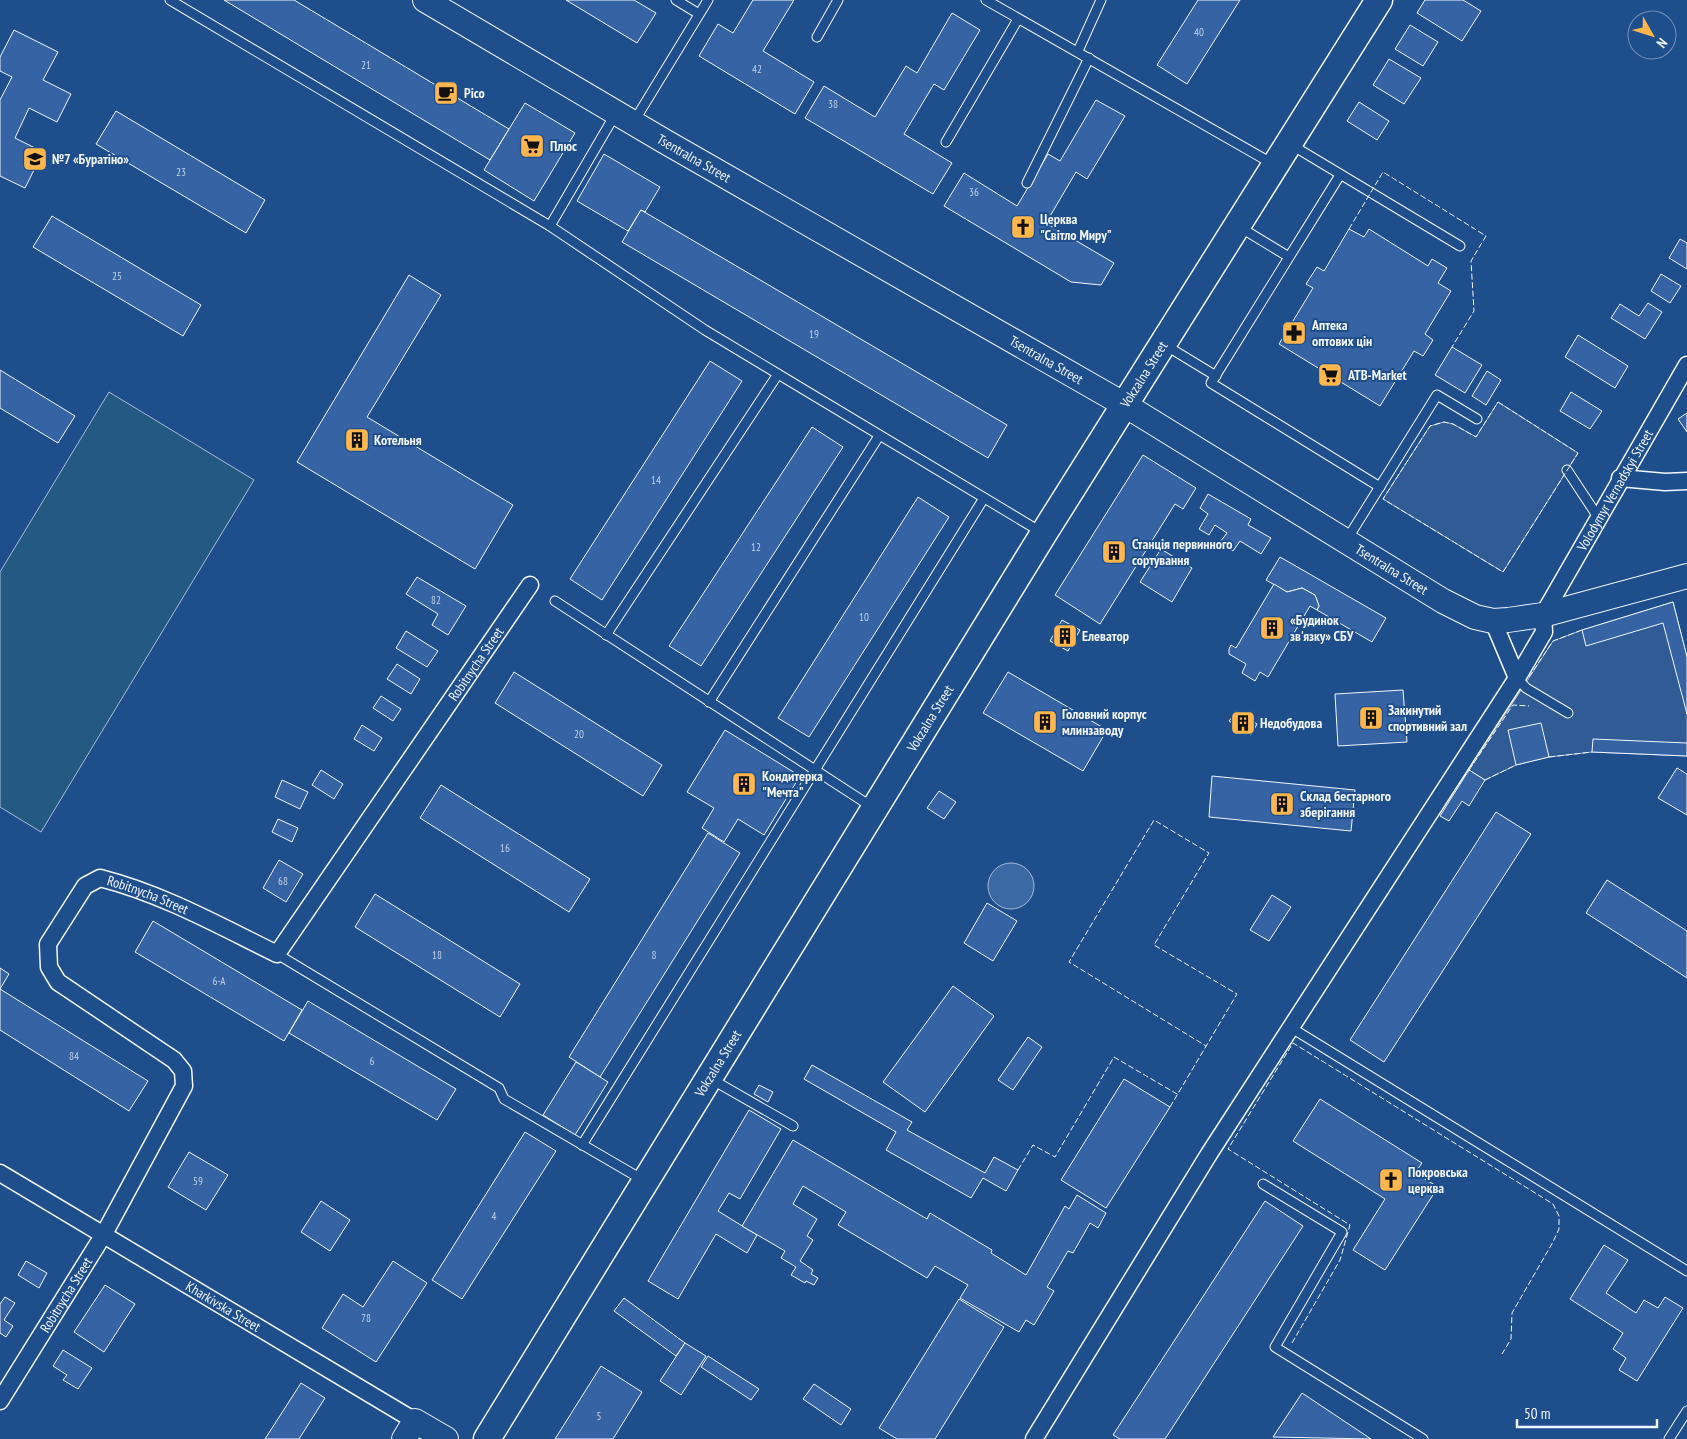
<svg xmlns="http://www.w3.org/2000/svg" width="1687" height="1439" font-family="'PT Sans Narrow',sans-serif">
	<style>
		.green { fill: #245a82; stroke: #a8bbd7 }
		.parking { fill: #305b95; stroke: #a8bbd7 }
		.water { fill: #3b69a3; stroke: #a8bbd7 }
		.building { fill: #3563a3; stroke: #f2f6ff }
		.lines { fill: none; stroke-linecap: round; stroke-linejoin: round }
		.lane-casing { stroke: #f2f6ff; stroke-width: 11 }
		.street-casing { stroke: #f2f6ff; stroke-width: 19 }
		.secondary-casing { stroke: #f2f6ff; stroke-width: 26 }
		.primary-casing { stroke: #f2f6ff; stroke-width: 29 }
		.lane { stroke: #1f4e8c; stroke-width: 9 }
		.street { stroke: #1f4e8c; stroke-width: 16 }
		.secondary { stroke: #1f4e8c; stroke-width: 24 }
		.primary { stroke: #1f4e8c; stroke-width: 26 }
		.fence { stroke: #f2f6ff; stroke-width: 1; stroke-dasharray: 6 2.5; stroke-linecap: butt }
		.labels { text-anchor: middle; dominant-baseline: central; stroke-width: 4; stroke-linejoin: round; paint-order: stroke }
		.number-label { font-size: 11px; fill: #c3d1e8 }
		.poi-label { font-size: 14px; font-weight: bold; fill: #f2f6ff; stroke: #1f4e8c; text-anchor: start }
		.street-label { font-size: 14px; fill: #f2f6ff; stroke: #1f4e8c }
	</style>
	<rect width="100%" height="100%" fill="#1f4e8c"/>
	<path class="green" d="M 109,392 L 254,480 L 41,832 L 0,807 L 0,572 Z"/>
	<g class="parking">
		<path d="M 1498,402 L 1578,453 L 1503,572 L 1383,499 L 1430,426 L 1444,422 L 1453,424 L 1476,437 Z"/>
		<path d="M 1673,602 L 1687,657 L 1687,756 L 1592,752 L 1549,757 L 1516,765 L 1485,780 L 1469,770 L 1553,641 L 1582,630 Z"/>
	</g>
	<circle class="water" cx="1011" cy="886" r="23"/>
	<g class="building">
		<path d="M 224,0 L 294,0 L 509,129 L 490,160 Z"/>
		<path d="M 566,0 L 634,0 L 656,13 L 637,43 Z"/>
		<path d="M 753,0 L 794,0 L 763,51 L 814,82 L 795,114 L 699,56 L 718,24 L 733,33 Z"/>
		<path d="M 1198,0 L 1240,0 L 1187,84 L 1157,65 Z"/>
		<path d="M 1425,0 L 1463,0 L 1481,11 L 1462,41 L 1417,13 Z"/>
		<path d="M 952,13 L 980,30 L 944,90 L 934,84 L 904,134 L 952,163 L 933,194 L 805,118 L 824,86 L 875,117 L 906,66 L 917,73 Z"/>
		<path d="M 1410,25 L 1438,42 L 1423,66 L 1395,49 Z"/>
		<path d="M 14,30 L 58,52 L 43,80 L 71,94 L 57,122 L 29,108 L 15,138 L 43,152 L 25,188 L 0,176 L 0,100 L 12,77 L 0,71 L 0,57 Z"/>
		<path d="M 1389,59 L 1421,78 L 1404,104 L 1373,85 Z"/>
		<path d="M 1096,100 L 1125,116 L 1087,179 L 1076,172 L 1046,223 L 1114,263 L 1101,285 L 1071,282 L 944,206 L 964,173 L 1017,206 L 1048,154 L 1060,161 Z"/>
		<path d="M 1359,102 L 1389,121 L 1377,140 L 1347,121 Z"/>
		<path d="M 525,103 L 575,133 L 534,201 L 484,170 Z"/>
		<path d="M 116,111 L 265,200 L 246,233 L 96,144 Z"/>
		<path d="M 604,154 L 660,187 L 645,212 L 641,210 L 628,231 L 577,201 Z"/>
		<path d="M 641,210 L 1007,425 L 988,458 L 622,242 Z"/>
		<path d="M 52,216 L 201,305 L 183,336 L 33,247 Z"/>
		<path d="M 1349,229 L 1364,237 L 1369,229 L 1428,266 L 1432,259 L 1447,268 L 1438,283 L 1451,291 L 1425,334 L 1433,340 L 1423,356 L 1414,351 L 1380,406 L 1279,344 L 1313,288 L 1306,284 L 1317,267 L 1324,271 Z"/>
		<path d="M 1680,239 L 1687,243 L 1687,269 L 1669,258 Z"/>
		<path d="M 1661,274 L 1681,286 L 1670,303 L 1651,291 Z"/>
		<path d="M 409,275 L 441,295 L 367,417 L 513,505 L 475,569 L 297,462 Z"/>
		<path d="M 1648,303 L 1662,312 L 1645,339 L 1611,318 L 1620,304 L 1639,316 Z"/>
		<path d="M 1578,335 L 1628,366 L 1615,388 L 1565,357 Z"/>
		<path d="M 1452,347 L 1482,365 L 1465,393 L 1435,375 Z"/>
		<path d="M 710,361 L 742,381 L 602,600 L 570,579 Z"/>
		<path d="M 0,370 L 75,416 L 58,443 L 0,408 Z"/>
		<path d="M 1487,371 L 1501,380 L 1486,405 L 1472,396 Z"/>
		<path d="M 1571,392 L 1602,411 L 1590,429 L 1560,411 Z"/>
		<path d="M 1687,413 L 1687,432 L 1678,419 Z"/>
		<path d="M 812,427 L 843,447 L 701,666 L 669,646 Z"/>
		<path d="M 1143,455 L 1196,488 L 1183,509 L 1175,504 L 1100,624 L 1055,595 Z"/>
		<path d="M 1208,494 L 1251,519 L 1248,525 L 1271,538 L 1261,554 L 1240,541 L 1233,551 L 1220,542 L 1227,533 L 1215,525 L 1209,535 L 1199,529 L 1208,514 L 1200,508 Z"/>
		<path d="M 918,497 L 949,517 L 809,737 L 778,718 Z"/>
		<path d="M 1161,549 L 1192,568 L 1172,602 L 1140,582 Z"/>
		<path d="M 1280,557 L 1386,618 L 1372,642 L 1317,610 L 1319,606 L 1315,595 L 1302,588 L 1287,592 L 1266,580 Z"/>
		<path d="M 417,577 L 466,606 L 448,635 L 432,625 L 438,614 L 406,594 Z"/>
		<path d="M 1274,584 L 1287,592 L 1302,588 L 1315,595 L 1319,606 L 1317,610 L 1310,606 L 1268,677 L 1260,672 L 1255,681 L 1242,673 L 1246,664 L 1229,654 L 1229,649 L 1231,645 L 1236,648 Z"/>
		<path d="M 1673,602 L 1687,657 L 1687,714 L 1663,623 L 1586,646 L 1582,630 Z"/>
		<path d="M 1062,620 L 1080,630 L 1068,651 L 1050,641 Z"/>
		<path d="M 406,631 L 438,651 L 427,667 L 396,648 Z"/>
		<path d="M 397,664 L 420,679 L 411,694 L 387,679 Z"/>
		<path d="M 514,672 L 662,765 L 643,796 L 495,703 Z"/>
		<path d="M 1008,672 L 1107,730 L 1083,771 L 983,713 Z"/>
		<path d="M 1403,690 L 1407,742 L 1338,746 L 1335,694 Z"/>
		<path d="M 381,696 L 401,709 L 393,721 L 373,708 Z"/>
		<path d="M 1237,711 L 1257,724 L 1251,735 L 1229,721 Z"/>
		<path d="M 1541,723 L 1549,757 L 1516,765 L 1508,730 Z"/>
		<path d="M 362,725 L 382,738 L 374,751 L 354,739 Z"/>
		<path d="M 725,730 L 800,776 L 764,835 L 738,819 L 724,842 L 702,828 L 714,808 L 687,792 Z"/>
		<path d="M 1593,739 L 1687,743 L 1687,756 L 1592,752 Z"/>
		<path d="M 1677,768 L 1687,774 L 1687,815 L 1658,798 Z"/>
		<path d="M 321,770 L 343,784 L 334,799 L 312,785 Z"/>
		<path d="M 1469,770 L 1485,780 L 1469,806 L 1462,801 L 1449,821 L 1440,816 Z"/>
		<path d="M 1212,776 L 1355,790 L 1351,831 L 1209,817 Z"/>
		<path d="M 282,780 L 308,792 L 300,809 L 275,797 Z"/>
		<path d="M 441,785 L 590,879 L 569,912 L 420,818 Z"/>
		<path d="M 939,791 L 956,802 L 944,819 L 927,808 Z"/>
		<path d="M 1496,812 L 1531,834 L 1384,1062 L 1350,1040 Z"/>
		<path d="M 278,819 L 298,828 L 292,842 L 272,832 Z"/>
		<path d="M 708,833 L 740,853 L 600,1077 L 569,1057 Z"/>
		<path d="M 279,860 L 303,874 L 286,902 L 263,888 Z"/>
		<path d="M 1607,880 L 1687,931 L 1687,978 L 1586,913 Z"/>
		<path d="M 375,894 L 520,984 L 500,1017 L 355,927 Z"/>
		<path d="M 1272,895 L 1291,907 L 1269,941 L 1250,930 Z"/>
		<path d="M 987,903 L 1017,921 L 993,961 L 964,943 Z"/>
		<path d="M 153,921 L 302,1010 L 284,1041 L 135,952 Z"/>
		<path d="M 0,968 L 9,974 L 0,989 Z"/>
		<path d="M 953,986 L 994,1016 L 925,1112 L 883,1082 Z"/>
		<path d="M 0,989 L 148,1081 L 129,1111 L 0,1030 Z"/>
		<path d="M 308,1001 L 456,1089 L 437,1120 L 289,1033 Z"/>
		<path d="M 1028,1037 L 1042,1047 L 1013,1090 L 998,1080 Z"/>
		<path d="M 576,1062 L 608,1082 L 575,1135 L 543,1115 Z"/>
		<path d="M 812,1065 L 912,1122 L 907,1130 L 985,1173 L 994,1157 L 1018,1170 L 1006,1191 L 983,1178 L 971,1198 L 886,1150 L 896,1132 L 804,1079 Z"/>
		<path d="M 1124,1079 L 1170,1107 L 1106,1208 L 1061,1180 Z"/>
		<path d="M 759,1085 L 773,1092 L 768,1102 L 754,1094 Z"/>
		<path d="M 1320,1099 L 1422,1163 L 1415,1173 L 1438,1187 L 1385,1270 L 1353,1250 L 1385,1199 L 1293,1141 Z"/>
		<path d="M 749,1110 L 781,1129 L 740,1199 L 729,1193 L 718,1211 L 757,1235 L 747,1253 L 716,1234 L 678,1299 L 648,1281 Z"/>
		<path d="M 525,1132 L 556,1151 L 462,1299 L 432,1280 Z"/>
		<path d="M 793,1140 L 927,1219 L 930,1213 L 992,1250 L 991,1253 L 1026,1275 L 1065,1206 L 1069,1209 L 1077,1195 L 1106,1213 L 1098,1228 L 1090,1223 L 1073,1253 L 1068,1251 L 1047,1287 L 1054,1291 L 1034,1325 L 1026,1320 L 1019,1332 L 960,1298 L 968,1285 L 935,1266 L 927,1278 L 838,1225 L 846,1212 L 803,1186 L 793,1204 L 817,1219 L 807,1236 L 813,1240 L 800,1261 L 813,1270 L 811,1274 L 818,1278 L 814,1285 L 806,1281 L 805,1283 L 791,1275 L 796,1267 L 781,1258 L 785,1251 L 742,1226 Z"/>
		<path d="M 189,1152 L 228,1175 L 206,1210 L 168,1187 Z"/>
		<path d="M 321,1201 L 350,1220 L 330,1251 L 301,1232 Z"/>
		<path d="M 1265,1201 L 1303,1226 L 1165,1439 L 1120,1439 L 1113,1435 Z"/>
		<path d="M 1604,1245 L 1628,1260 L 1606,1293 L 1636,1313 L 1644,1300 L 1658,1308 L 1665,1297 L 1683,1308 L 1637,1381 L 1619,1370 L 1626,1358 L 1613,1349 L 1623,1333 L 1570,1299 Z"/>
		<path d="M 26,1261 L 47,1273 L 39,1288 L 18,1275 Z"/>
		<path d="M 393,1261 L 427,1283 L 376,1362 L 322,1328 L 343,1294 L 363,1307 Z"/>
		<path d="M 105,1285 L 135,1304 L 104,1352 L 74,1332 Z"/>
		<path d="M 5,1297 L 15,1303 L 4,1320 L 13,1326 L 6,1337 L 0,1333 L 0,1304 Z"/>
		<path d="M 624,1298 L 685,1343 L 676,1356 L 614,1311 Z"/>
		<path d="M 959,1299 L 1004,1327 L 935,1439 L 897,1439 L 879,1428 Z"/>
		<path d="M 685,1343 L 706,1356 L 681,1395 L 660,1381 Z"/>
		<path d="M 63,1350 L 92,1368 L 78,1389 L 63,1380 L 67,1375 L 53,1366 Z"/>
		<path d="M 708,1356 L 759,1389 L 751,1400 L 701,1367 Z"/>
		<path d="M 601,1366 L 642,1392 L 613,1439 L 555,1439 Z"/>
		<path d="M 301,1383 L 325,1398 L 299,1439 L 265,1439 Z"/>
		<path d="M 814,1384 L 851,1409 L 841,1425 L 803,1399 Z"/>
		<path d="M 1302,1393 L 1371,1439 L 1273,1437 Z"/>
	</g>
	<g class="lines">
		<defs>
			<g id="lane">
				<path d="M 170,0 L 550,226"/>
				<path d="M 676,0 L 699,14"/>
				<path d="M 986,0 L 1273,164"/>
				<path d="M 817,37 L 838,0"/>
				<path d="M 1078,51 L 1101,0"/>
				<path d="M 616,113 L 550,226 L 705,330 L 778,374"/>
				<path d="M 633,123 L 708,0"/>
				<path d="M 946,142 L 1018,19"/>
				<path d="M 1290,144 L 1460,246"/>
				<path d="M 1340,175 L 1211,383 L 1380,487"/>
				<path d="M 1027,183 L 1089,58"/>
				<path d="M 1238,226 L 1289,257"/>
				<path d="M 1165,345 L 1216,376"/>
				<path d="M 1567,470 L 1598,517"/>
				<path d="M 1346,541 L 1437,395 L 1477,419"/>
				<path d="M 555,601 L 872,807"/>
				<path d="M 606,635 L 778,374 L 1041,532"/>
				<path d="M 1517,678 L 1526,688 L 1568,713"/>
				<path d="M 709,702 L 879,436"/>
				<path d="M 277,954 L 499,1088 L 504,1099 L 643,1180"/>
				<path d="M 1290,1027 L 1687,1271"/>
				<path d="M 711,1079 L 793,1126"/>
				<path d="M 582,1145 L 984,498"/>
				<path d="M 1263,1184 L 1342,1232 L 1275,1347 L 1423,1439"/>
				<path d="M 1669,1439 L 1687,1411"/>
			</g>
			<g id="street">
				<path d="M 1620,478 L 1665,482 L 1687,481"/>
				<path d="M 1493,621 L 1517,678"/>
				<path id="s1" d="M 0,1173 L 415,1421"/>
				<path id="s2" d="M 0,1401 L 104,1234 L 184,1086 L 183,1071 L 174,1060 L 58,982 L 49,967 L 48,944 L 85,886 L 100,878 C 163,894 220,926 277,954 L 530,585"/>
				<path id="s3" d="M 1034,1439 L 1209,1154 L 1517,678 L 1544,632 L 1543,615 L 1687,365"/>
			</g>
			<g id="secondary">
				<path id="s4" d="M 425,0 L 664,141 L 1125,405 L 1443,601 L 1475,617 L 1493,621 L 1508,620 L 1543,615 L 1687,576"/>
				<path d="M 404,1439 L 415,1421 L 446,1439"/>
			</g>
			<g id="primary">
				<path id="s5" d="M 487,1439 L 1044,533 L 1379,0"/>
			</g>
		</defs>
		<use href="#lane" class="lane-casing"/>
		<use href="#street" class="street-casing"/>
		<use href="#secondary" class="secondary-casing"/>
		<use href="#primary" class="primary-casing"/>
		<use href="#lane" class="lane"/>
		<use href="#street" class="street"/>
		<use href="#secondary" class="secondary"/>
		<use href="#primary" class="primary"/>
		<g class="fence">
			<path d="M 1349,229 L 1383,172 L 1486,236 L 1471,261 L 1474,311 L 1452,347"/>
			<path d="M 1498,402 L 1578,453 L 1503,572 L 1383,499 L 1430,426 L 1444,422 L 1453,424 L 1476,437 Z"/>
			<path d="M 1529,677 L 1553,641 L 1582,630"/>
			<path d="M 1549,757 L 1592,752"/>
			<path d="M 1469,770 L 1513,705 L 1529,706"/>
			<path d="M 1485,780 L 1516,765"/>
			<path d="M 1170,1107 L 1237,994 L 1154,945 L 1209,853 L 1154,820 L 1069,962 L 1206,1046"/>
			<path d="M 1018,1170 L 1033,1145 L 1055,1157 L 1114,1057 L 1177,1094"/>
			<path d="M 1292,1343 L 1340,1260 L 1350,1225 L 1228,1149 L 1293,1043 L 1553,1204 L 1559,1216 L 1559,1229 L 1553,1242 L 1512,1313 L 1511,1339 L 1502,1354"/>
		</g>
	</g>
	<defs>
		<symbol id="cafe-square" viewBox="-11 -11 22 22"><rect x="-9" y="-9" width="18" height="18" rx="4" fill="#ffb74d" stroke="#1f4e8c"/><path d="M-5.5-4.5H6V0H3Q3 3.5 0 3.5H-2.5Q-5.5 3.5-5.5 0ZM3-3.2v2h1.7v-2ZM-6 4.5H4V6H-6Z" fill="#111"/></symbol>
		<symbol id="supermarket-square" viewBox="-11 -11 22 22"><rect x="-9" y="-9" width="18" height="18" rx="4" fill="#ffb74d" stroke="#1f4e8c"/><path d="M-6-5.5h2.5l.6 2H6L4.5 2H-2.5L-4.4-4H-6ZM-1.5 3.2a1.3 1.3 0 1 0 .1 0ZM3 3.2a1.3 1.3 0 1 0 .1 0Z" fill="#111"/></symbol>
		<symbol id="school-square" viewBox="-11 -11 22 22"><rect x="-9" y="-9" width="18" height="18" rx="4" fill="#ffb74d" stroke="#1f4e8c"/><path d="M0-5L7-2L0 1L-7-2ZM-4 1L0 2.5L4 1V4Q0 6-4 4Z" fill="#111"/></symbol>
		<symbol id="church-square" viewBox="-11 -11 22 22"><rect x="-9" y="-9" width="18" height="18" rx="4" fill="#ffb74d" stroke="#1f4e8c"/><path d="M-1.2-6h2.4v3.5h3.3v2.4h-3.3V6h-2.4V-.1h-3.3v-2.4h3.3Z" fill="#111"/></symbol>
		<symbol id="pharmacy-square" viewBox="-11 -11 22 22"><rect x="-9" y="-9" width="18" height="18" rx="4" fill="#ffb74d" stroke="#1f4e8c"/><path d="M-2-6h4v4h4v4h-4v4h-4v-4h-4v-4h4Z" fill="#111"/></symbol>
		<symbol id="building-square" viewBox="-11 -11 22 22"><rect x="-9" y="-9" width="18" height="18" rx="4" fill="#ffb74d" stroke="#1f4e8c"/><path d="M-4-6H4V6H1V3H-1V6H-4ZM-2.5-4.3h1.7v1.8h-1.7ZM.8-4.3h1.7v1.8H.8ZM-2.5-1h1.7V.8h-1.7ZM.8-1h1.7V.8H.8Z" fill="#111"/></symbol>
	</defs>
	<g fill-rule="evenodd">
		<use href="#cafe-square" x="432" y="79" width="28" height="28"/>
		<use href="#supermarket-square" x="518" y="132" width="28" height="28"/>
		<use href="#school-square" x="21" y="145" width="28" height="28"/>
		<use href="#church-square" x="1009" y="213" width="28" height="28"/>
		<use href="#pharmacy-square" x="1280" y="319" width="28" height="28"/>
		<use href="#supermarket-square" x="1316" y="361" width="28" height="28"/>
		<use href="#building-square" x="343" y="426" width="28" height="28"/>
		<use href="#building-square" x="1100" y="538" width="28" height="28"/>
		<use href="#building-square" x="1258" y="614" width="28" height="28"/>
		<use href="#building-square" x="1051" y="622" width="28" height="28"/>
		<use href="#building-square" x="1357" y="704" width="28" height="28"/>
		<use href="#building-square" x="1031" y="708" width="28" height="28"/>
		<use href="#building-square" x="1229" y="709" width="28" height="28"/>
		<use href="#building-square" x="730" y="770" width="28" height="28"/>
		<use href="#building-square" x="1268" y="790" width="28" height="28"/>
		<use href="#church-square" x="1377" y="1166" width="28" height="28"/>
	</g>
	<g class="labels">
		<g class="number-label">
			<text x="1199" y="32">40</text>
			<text x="366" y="65">21</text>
			<text x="757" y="69">42</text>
			<text x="833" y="104">38</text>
			<text x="181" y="172">23</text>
			<text x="974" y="192">36</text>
			<text x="117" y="276">25</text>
			<text x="814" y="334">19</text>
			<text x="656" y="480">14</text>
			<text x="756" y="547">12</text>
			<text x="436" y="600">82</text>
			<text x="864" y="617">10</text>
			<text x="579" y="734">20</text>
			<text x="505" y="848">16</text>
			<text x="283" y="881">68</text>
			<text x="437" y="955">18</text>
			<text x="654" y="955">8</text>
			<text x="219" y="981">6-А</text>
			<text x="74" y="1056">84</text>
			<text x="372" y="1061">6</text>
			<text x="198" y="1181">59</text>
			<text x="494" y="1216">4</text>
			<text x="366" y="1318">78</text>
			<text x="599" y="1416">5</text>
		</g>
		<g class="poi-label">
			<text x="464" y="93">Pico</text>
			<text x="550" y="146">Плюс</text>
			<text x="52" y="159">№7 «Буратіно»</text>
			<text x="1040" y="219">Церква<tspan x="1040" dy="16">"Світло Миру"</tspan></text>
			<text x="1312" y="325">Аптека<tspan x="1312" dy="16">оптових цін</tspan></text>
			<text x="1348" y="375">ATB-Market</text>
			<text x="374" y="440">Котельня</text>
			<text x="1132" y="544">Станція первинного<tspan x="1132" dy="16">сортування</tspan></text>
			<text x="1290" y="620">«Будинок<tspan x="1290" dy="16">зв'язку» СБУ</tspan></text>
			<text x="1082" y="636">Елеватор</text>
			<text x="1388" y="710">Закинутий<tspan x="1388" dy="16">спортивний зал</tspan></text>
			<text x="1062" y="714">Головний корпус<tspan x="1062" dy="16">млинзаводу</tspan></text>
			<text x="1260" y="723">Недобудова</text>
			<text x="762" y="776">Кондитерка<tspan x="762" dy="16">"Мечта"</tspan></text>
			<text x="1300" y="796">Склад бестарного<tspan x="1300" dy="16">зберігання</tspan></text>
			<text x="1408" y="1172">Покровська<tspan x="1408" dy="16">церква</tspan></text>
		</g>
		<g class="street-label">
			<text stroke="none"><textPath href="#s4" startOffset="312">Tsentralna Street</textPath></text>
			<text stroke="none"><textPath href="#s4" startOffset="718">Tsentralna Street</textPath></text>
			<text stroke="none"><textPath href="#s5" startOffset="1251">Vokzalna Street</textPath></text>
			<text stroke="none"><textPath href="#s3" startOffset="1116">Volodymyr Vernadskyi Street</textPath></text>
			<text stroke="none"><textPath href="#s4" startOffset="1122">Tsentralna Street</textPath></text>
			<text stroke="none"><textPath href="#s2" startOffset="1205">Robitnycha Street</textPath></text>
			<text stroke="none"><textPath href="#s5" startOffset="846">Vokzalna Street</textPath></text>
			<text stroke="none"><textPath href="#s2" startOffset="711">Robitnycha Street</textPath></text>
			<text stroke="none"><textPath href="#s5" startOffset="441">Vokzalna Street</textPath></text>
			<text stroke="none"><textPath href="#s2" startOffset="125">Robitnycha Street</textPath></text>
			<text stroke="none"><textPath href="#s1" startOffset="260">Kharkivska Street</textPath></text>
		</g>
	</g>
	<g transform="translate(1652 35) rotate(129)"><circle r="24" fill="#1f4e8c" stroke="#7391ba"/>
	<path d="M0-4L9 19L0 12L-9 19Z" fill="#ffb74d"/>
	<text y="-8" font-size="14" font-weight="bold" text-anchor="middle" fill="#f2f6ff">N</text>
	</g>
	<path d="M1517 1419v8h140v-8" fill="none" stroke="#f2f6ff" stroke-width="2.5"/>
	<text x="1524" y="1419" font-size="15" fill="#f2f6ff" stroke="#1f4e8c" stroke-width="4" paint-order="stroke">50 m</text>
</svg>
